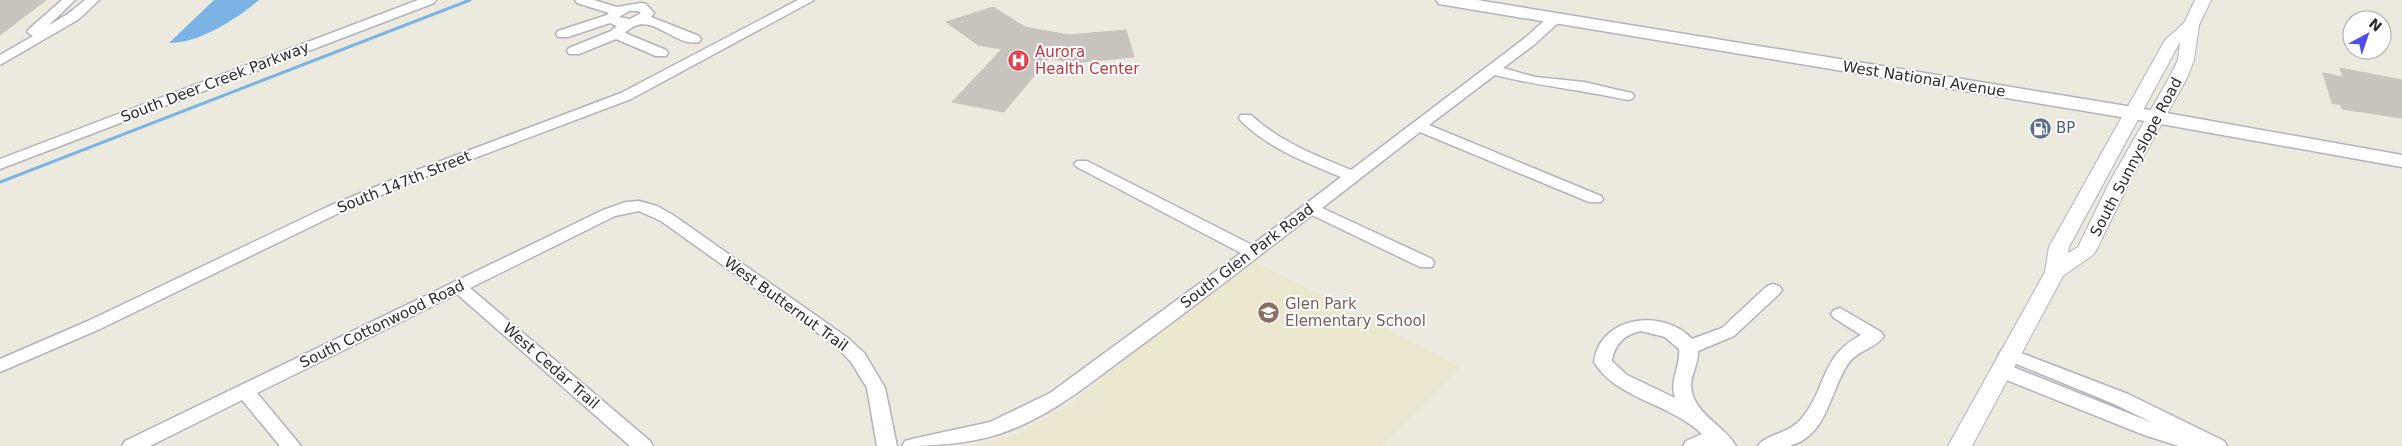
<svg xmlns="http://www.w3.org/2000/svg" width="2402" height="446" font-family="'DejaVu Sans',sans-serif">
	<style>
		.education { fill: #ece8d0 }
		.water { fill: #7bb3e4 }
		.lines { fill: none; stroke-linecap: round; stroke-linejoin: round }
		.stream { stroke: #7bb3e4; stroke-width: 3 }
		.building { fill: #c7c5be; stroke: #c7c5b8 }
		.minor-casing { stroke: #b2b2bd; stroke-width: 3 }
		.tertiary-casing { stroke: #b2b2bd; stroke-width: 2 }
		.secondary-casing { stroke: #b2b2bd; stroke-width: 3 }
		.minor { fill: #fff; fill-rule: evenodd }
		.tertiary { fill: #fff; fill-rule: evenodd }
		.secondary { fill: #fff; fill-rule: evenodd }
		.labels { text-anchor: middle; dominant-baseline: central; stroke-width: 4; stroke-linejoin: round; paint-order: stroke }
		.health-label { font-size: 15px; fill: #be3a42; stroke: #fff; text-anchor: start }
		.street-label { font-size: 15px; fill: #2b2b2b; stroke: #fff }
		.service-label { font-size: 15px; fill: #4e5e75; stroke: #fff; text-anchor: start }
		.education-label { font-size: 15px; fill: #785e54; stroke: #fff; text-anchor: start }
	</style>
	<rect width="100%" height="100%" fill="#ece9df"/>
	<path class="education" d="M 1250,259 L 1460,367 L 1382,446 L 971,446 L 1017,435 L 1073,402 Z"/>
	<path class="water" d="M 214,0 L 259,0 C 236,19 200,43 169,43 Z"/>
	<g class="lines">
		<path class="stream" d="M 0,182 L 470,0"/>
	</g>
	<g class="building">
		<path d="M 0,0 L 46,0 L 0,35 Z"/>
		<path d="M 993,7 L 1025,27 L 1068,35 L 1126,30 L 1134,57 L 1073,63 L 1049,58 L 1004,112 L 952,102 L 1002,49 L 978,45 L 946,22 Z"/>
		<path d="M 2340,68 L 2402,80 L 2402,118 L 2342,109 L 2341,105 L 2332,103 L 2323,73 L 2343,77 Z"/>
	</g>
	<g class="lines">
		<defs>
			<g id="minor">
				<path d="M 62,0 L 75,0 L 48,26 L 69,13 L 85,0 L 99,0 L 79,19 L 0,65 L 0,55 L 33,36 L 27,32 L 29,29 Z"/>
				<path d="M 418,0 L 436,0 L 434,3 L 0,169 L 0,159 Z"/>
				<path d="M 575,0 L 594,0 L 617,7 L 641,3 L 646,4 L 654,13 L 651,17 L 699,36 L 701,39 L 699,42 C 673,48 650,7 625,33 L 666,50 L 668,53 L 666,56 L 656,56 L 616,39 L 579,54 L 569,54 L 567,51 L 569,48 L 611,31 L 617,26 L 610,23 L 568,37 L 558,37 L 556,34 L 558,31 L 607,15 L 609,13 L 577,3 ZM 629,11 L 638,11 L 641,13 L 630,19 L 619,17 Z"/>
				<path d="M 798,0 L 814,0 L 631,99 L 419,179 L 339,213 L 100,329 L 0,372 L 0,359 L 88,321 L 327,207 L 409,173 L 621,93 Z"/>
				<path d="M 1555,14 L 1561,18 L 1560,21 L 1535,44 L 1503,68 L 1535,77 L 1584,82 L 1627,92 L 1632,93 L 1634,96 L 1632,99 L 1627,100 C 1583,90 1538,86 1495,75 L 1429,125 L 1601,196 L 1603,199 L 1601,202 L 1589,202 L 1420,132 L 1322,208 L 1432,259 L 1434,263 L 1432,267 L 1420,267 L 1312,215 C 1251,262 1190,310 1128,355 C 1088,385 1048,418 999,434 C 967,444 935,446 902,446 L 905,441 L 912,439 L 990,422 L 1050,393 L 1241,253 L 1077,167 L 1074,164 L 1077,161 L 1087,161 L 1252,245 L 1341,177 C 1305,162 1270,149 1241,121 L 1239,118 L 1241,115 L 1251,115 C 1280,142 1315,155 1351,170 L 1525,38 L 1547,18 Z"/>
				<path d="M 639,201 L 657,206 L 673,215 L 848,338 L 865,354 L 885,388 L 897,446 L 877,446 L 867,388 L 851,362 L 836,346 L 661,221 L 639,211 L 615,216 L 470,288 L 650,441 L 653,446 L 630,446 L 457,294 L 257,393 L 301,446 L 280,446 L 242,400 L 150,446 L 122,446 L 125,441 L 603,210 L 626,202 Z"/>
				<path d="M 1773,284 L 1779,286 L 1782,290 L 1779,294 L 1734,336 L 1698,351 C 1699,363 1691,374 1691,386 C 1693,414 1724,425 1736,446 L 1683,446 L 1686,441 L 1702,434 C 1670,403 1616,399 1594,362 C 1600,315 1664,308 1692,339 L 1722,328 L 1767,286 ZM 1641,331 L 1665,337 L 1679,349 C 1681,366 1669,380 1675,398 L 1627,375 L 1612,361 C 1614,345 1625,334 1641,331 Z"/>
				<path d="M 1840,308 L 1881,332 L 1884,336 C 1877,348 1857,350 1848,364 C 1829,392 1828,436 1789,446 C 1780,446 1768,446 1758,446 C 1765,434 1790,434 1802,418 C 1827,388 1820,356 1861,335 L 1834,318 L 1831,314 L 1834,310 Z"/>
				<path d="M 2008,348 L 2128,394 L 2224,441 L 2227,446 L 2179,446 L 2144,435 L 1994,375 L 1992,370 L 1994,365 L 2001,364 L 2008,365 L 2153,423 L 2114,404 L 2002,358 L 1999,354 L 2002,350 Z"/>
			</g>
			<path id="tertiary" d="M 2195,0 L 2211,0 L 2199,25 L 2194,60 L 2187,78 L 2130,181 L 2096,251 L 2093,255 L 2063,276 L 1972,446 L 1948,446 L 2045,272 L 2049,247 L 2165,40 L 2184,23 ZM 2180,42 L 2178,60 L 2169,78 L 2110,181 L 2078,247 L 2068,253 L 2069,247 Z"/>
			<path id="secondary" d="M 1436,0 L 1477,0 L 2133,107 L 2402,155 L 2402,167 L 2133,119 L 1445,5 L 1439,4 Z"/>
		</defs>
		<use href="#minor" class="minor-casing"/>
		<use href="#tertiary" class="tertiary-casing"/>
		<use href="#secondary" class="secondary-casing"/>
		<use href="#minor" class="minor"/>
		<use href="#tertiary" class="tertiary"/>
		<use href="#secondary" class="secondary"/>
	</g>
	<defs>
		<symbol id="hospital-disc" viewBox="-11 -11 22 22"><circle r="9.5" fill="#e0444e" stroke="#fff"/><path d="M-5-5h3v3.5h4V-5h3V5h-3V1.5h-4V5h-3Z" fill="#fff"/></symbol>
		<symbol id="fuel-disc" viewBox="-11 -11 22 22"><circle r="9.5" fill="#5c6f8a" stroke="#fff"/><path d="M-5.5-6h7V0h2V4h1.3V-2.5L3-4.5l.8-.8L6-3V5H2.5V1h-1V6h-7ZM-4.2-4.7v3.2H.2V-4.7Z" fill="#fff"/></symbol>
		<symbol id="school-disc" viewBox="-11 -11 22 22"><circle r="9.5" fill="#8d6e63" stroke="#fff"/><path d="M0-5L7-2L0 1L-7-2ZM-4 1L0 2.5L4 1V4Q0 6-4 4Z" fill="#fff"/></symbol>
	</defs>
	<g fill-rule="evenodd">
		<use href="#hospital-disc" x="1006" y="48" width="25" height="25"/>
		<use href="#fuel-disc" x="2028" y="116" width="25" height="25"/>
		<use href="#school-disc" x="1256" y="300" width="25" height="25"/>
	</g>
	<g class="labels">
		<g class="health-label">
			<text x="1035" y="52">Aurora<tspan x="1035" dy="17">Health Center</tspan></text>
		</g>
		<g class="street-label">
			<text transform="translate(1924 79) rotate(9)">West National Avenue</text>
			<text transform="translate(215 82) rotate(-21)">South Deer Creek Parkway</text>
			<text transform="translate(2136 157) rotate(-62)">South Sunnyslope Road</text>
			<text transform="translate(404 182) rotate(-22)">South 147th Street</text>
			<text transform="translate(1247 256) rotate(-37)">South Glen Park Road</text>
			<text transform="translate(786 304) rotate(36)">West Butternut Trail</text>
			<text transform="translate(382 324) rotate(-26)">South Cottonwood Road</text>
			<text transform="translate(551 366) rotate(41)">West Cedar Trail</text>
		</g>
		<g class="service-label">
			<text x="2056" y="128">BP</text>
		</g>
		<g class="education-label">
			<text x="1285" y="304">Glen Park<tspan x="1285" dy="17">Elementary School</tspan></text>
		</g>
	</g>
	<g transform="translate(2367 35) rotate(40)"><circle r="24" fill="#ffffff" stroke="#aaaaaa"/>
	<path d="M0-4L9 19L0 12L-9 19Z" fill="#504dea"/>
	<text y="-8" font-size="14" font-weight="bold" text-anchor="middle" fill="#2b2b2b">N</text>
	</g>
</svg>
